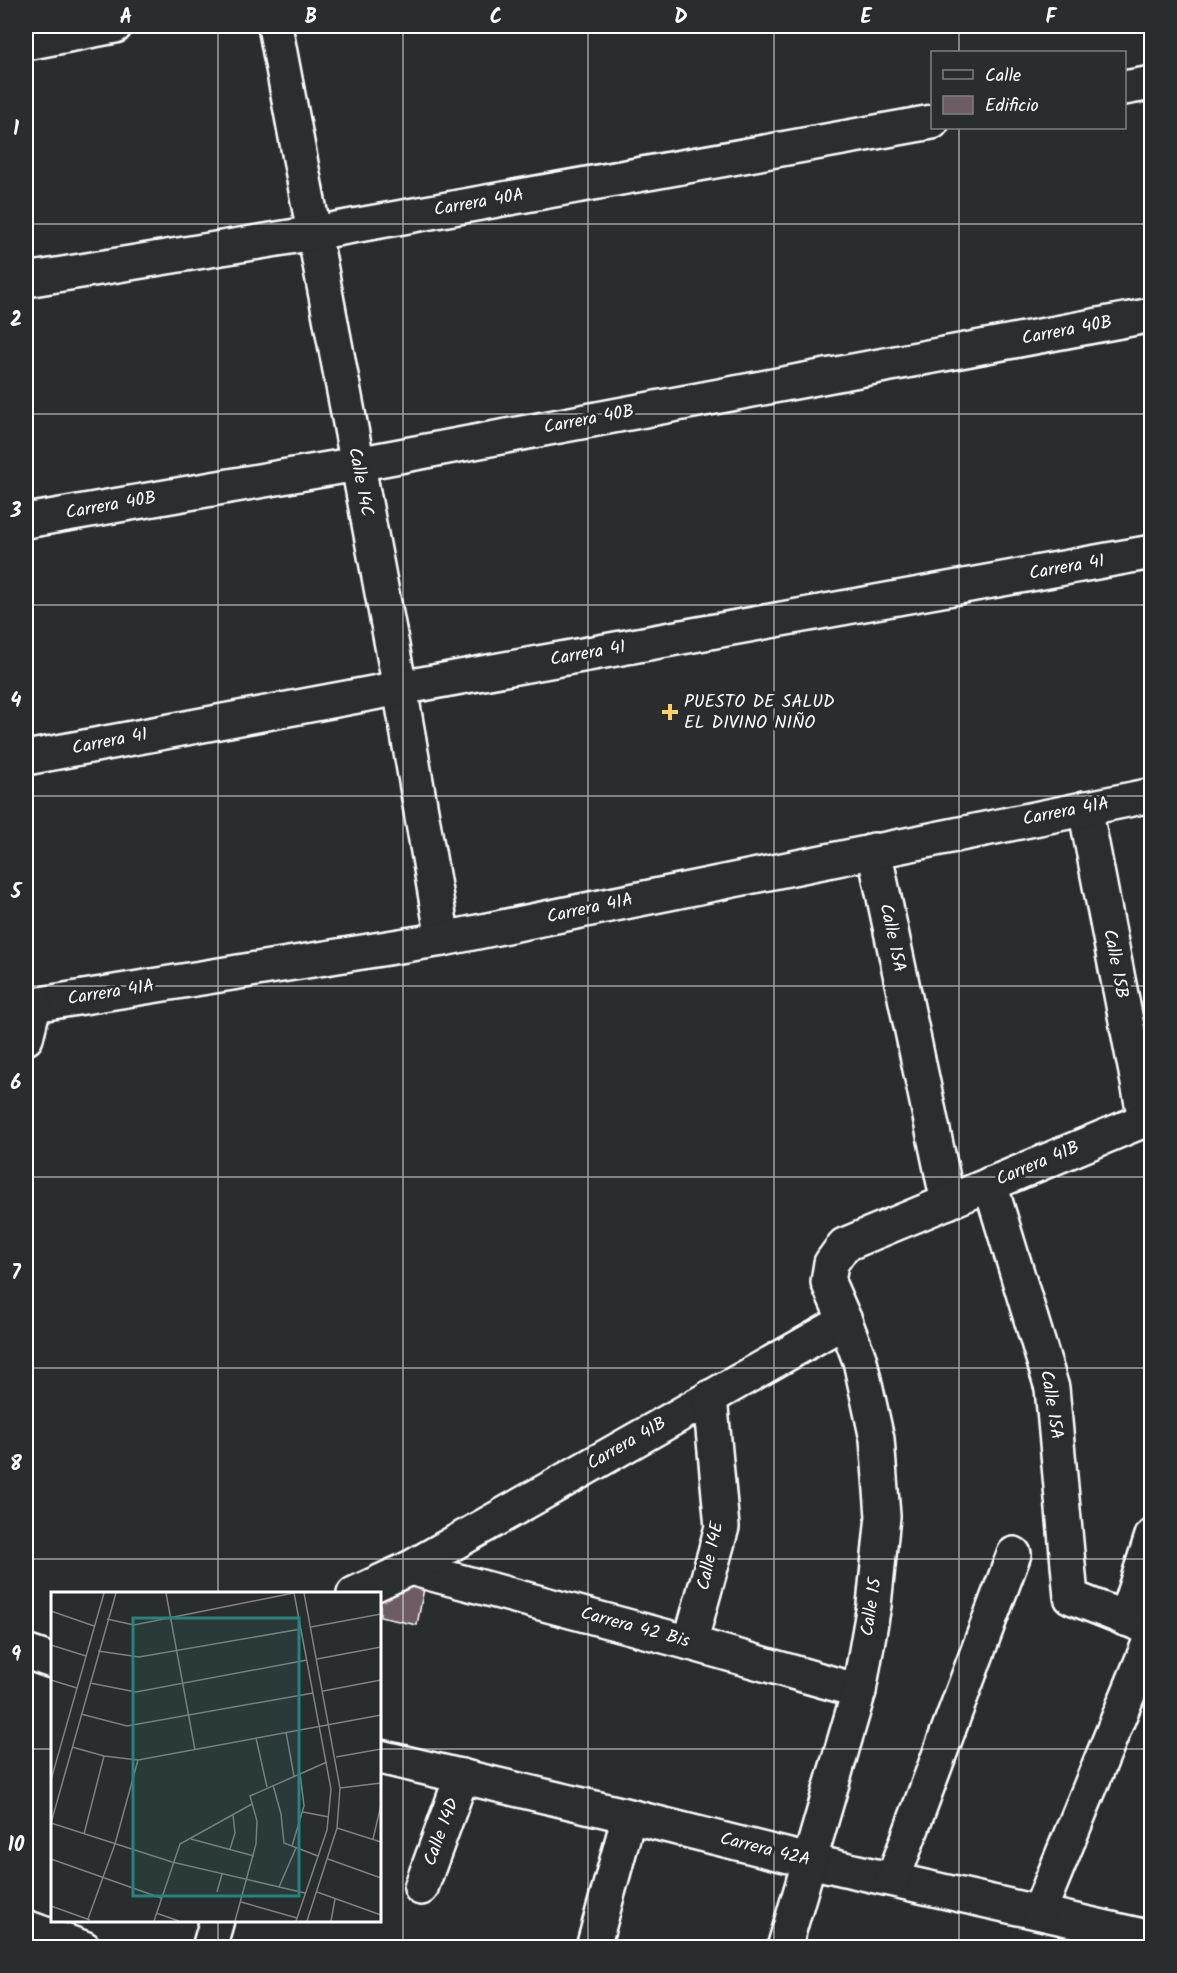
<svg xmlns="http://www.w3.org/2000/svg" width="1177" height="1973" font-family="Kalam,sans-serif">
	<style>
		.building { fill: #6d5c64; stroke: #fff; stroke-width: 1.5 }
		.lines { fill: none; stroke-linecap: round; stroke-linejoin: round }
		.minor-casing { stroke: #fff; stroke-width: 38 }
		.minor { stroke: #2a2d2e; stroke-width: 33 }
		.grid { fill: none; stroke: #fff; stroke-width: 1.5; stroke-opacity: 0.55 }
		.poi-dot { fill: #ffd166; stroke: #2a2d2e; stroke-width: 2 }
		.labels { text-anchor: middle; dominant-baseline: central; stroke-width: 6; stroke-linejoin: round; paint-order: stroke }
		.street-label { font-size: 18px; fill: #fff; stroke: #2a2d2e }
		.poi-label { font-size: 18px; fill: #fff; stroke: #2a2d2e; text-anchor: start }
		.inset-road { fill: none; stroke: #7f8182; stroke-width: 1.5 }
		.view { fill: #27847c; fill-opacity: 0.15; stroke: #27847c; stroke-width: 3 }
		.inset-edge { fill: none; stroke: #fff; stroke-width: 3 }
		.neatline { fill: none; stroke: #fff; stroke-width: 2 }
		.grid-label { font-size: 20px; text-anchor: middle; font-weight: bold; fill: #fff }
	</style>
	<rect width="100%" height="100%" fill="#2a2d2e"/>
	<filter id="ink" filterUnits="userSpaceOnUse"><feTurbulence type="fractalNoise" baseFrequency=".0167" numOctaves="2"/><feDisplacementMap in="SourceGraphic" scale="12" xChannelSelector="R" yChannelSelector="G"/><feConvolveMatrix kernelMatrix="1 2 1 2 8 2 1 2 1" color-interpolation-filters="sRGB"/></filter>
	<g filter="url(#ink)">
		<path class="building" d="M 408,1579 L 425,1583 L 417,1625 L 380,1617 L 380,1594 Z"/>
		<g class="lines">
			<defs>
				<g id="minor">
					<path d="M 275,26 L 400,688 L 443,939"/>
					<path d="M 26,43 L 115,26"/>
					<path d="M 1124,88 L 1152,83"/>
					<path d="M 26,280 L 314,233 L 932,122"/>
					<path d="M 26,521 L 357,464 L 1152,315"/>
					<path d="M 26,758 L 400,688 L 1152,552"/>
					<path d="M 1085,808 L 1145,1119"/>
					<path d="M 874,850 L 948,1202"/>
					<path d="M 26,1005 L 34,1005 L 443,939 L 1152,795"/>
					<path d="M 26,1038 L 34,1005"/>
					<path d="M 990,1184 L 1052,1388 L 1071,1597 L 1152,1629"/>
					<path d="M 410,1568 L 690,1643 L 859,1691"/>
					<path d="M 354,1594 L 410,1568 L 845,1321"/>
					<path d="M 1125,1619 L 1152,1536"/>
					<path d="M 690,1643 L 722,1527 L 710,1397"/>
					<path d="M 26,1652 L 52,1661"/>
					<path d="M 380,1757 L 629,1816 L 809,1861 L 1152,1938"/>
					<path d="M 893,1879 L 1014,1554"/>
					<path d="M 421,1888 L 462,1776"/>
					<path d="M 1039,1912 L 1152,1636"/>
					<path d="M 26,1927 L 84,1948"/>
					<path d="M 594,1944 L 629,1816"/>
					<path d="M 209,1948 L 217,1920"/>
					<path d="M 784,1948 L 859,1691 L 874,1605 L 883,1516 L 877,1439 L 860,1361 L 845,1321 L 828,1282 L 831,1263 L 844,1245 L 1152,1117"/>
				</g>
			</defs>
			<use href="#minor" class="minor-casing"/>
			<use href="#minor" class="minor"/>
		</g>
	</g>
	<path class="grid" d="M 218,26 L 218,1594M 403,26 L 403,1948M 588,26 L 588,1948M 774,26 L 774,1948M 959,26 L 959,52M 959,128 L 959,1948M 26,224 L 1152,224M 26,414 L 1152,414M 26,605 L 1152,605M 26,796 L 1152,796M 26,986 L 1152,986M 26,1177 L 1152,1177M 26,1368 L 1152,1368M 26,1559 L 1152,1559M 26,1749 L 52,1749M 380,1749 L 1152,1749M 218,1920 L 218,1948"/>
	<path class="poi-dot" d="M667 703h6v6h6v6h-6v6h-6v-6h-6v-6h6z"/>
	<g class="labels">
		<g class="street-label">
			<text transform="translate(479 203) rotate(-10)">Carrera 40A</text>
			<text transform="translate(1067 331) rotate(-11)">Carrera 40B</text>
			<text transform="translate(589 420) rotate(-11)">Carrera 40B</text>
			<text transform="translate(360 482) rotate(79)">Calle 14C</text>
			<text transform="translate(111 506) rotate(-10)">Carrera 40B</text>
			<text transform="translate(1067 568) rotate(-10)">Carrera 41</text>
			<text transform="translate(588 654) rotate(-10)">Carrera 41</text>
			<text transform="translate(110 742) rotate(-11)">Carrera 41</text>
			<text transform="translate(1066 812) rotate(-11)">Carrera 41A</text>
			<text transform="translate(590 909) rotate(-12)">Carrera 41A</text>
			<text transform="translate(892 938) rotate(78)">Calle 15A</text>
			<text transform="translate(1115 964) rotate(79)">Calle 15B</text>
			<text transform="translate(111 993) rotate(-9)">Carrera 41A</text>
			<text transform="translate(1038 1164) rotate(-23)">Carrera 41B</text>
			<text transform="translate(1051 1405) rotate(81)">Calle 15A</text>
			<text transform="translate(627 1444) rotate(-30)">Carrera 41B</text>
			<text transform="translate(711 1556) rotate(-78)">Calle 14E</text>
			<text transform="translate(872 1607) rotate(-82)">Calle 15</text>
			<text transform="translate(635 1628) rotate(15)">Carrera 42 Bis</text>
			<text transform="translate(442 1832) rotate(-70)">Calle 14D</text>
			<text transform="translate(765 1850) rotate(14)">Carrera 42A</text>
		</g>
		<g class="poi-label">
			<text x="684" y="702">PUESTO DE SALUD<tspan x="684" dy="21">EL DIVINO NIÑO</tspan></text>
		</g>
	</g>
	<g transform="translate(51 1592)">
		<rect width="330" height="330" fill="#2a2d2e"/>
		<path class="inset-road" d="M 115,1 L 144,158M 253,1 L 289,196 L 286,236 L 256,329M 0,19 L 43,34M 56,27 L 83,33 L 243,1 L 280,197 L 276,238 L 245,329M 260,35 L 330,22M 0,53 L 35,64M 47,59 L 88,65 L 250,37M 266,67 L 330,55M 0,88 L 26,96M 39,91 L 85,100 L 256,68M 272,99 L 330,88M 30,122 L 76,134 L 262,101M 235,140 L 243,184M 205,146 L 216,195M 21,155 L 53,164 L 87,168 L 330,123M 285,165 L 330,157M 0,188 L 53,1M 222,193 L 230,222 L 233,251 L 267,264M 289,196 L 330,191M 252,220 L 278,225M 0,231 L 121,270 L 254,301M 0,231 L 65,1M 286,236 L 330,250M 33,242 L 53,164M 140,247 L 203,264M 322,247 L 330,213M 241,254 L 253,214 L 249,181M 179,257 L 184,241 L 182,223M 0,267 L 110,306M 277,267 L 330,286M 228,295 L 245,256M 166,300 L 171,282M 266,300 L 330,323M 190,310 L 246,326M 0,314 L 39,328M 105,321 L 128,329M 37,327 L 64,252 L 87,168M 103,329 L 129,252 L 201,212M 184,329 L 205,252 L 206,229 L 199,204 L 276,170M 280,329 L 284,307"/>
		<path class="view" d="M 82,26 L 248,26 L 248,304 L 82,304 Z"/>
		<rect width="330" height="330" class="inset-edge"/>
	</g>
	<rect width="1177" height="1973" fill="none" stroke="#2a2d2e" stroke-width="66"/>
	<rect x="931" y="51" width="195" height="78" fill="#2a2d2e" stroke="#7f8182" stroke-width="1.5"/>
	<rect x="943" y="70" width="30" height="9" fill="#2a2d2e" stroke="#7f8182" stroke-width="1.5"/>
	<text x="985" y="81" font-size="18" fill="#ffffff">Calle</text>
	<rect x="943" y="96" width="30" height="18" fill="#6d5c64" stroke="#7f8182" stroke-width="1.5"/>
	<text x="985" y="111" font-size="18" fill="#ffffff">Edificio</text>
	<rect x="33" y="33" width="1111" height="1907" class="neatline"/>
	<g class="grid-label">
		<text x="126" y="23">A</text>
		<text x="311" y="23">B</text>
		<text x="496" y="23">C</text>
		<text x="681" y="23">D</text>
		<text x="866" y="23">E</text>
		<text x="1051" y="23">F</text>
		<text x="16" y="135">1</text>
		<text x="16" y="326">2</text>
		<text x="16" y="517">3</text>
		<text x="16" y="707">4</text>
		<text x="16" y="898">5</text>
		<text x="16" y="1089">6</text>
		<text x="16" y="1279">7</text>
		<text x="16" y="1470">8</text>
		<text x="16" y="1661">9</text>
		<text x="16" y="1851">10</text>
	</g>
</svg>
